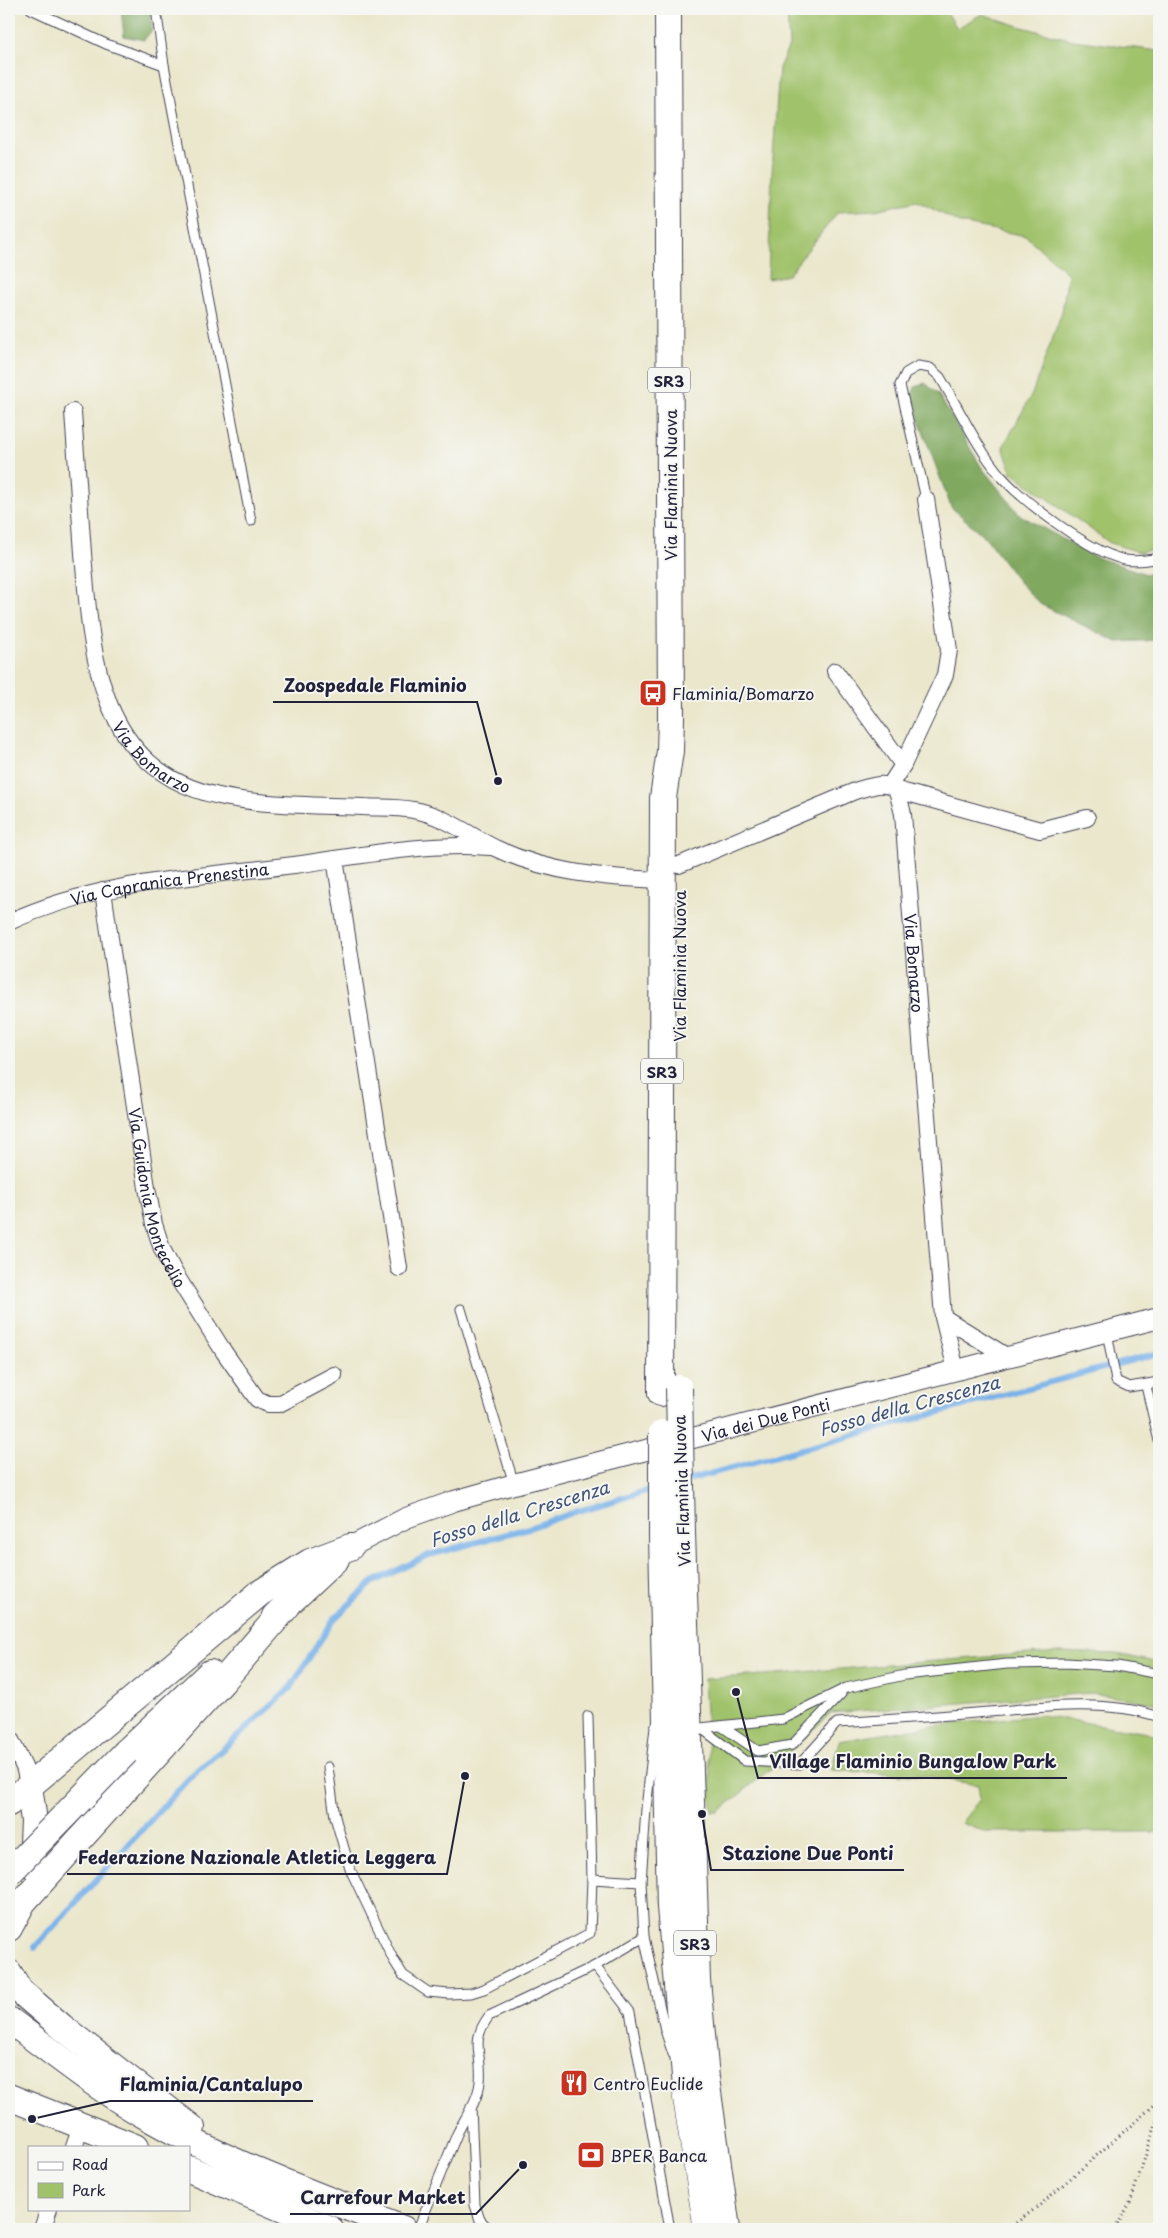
<svg xmlns="http://www.w3.org/2000/svg" width="1168" height="2238" font-family="'Playpen Sans',sans-serif">
	<style>
		.green { fill: #a0c26b; stroke: #617253 }
		.forest { fill: #80a85f; stroke: #51654d }
		.lines { fill: none; stroke-linecap: round; stroke-linejoin: round }
		.stream { stroke: #79b2e9; stroke-width: 6 }
		.service-casing { stroke: #404051; stroke-width: 11 }
		.minor-casing { stroke: #404051; stroke-width: 18 }
		.tertiary-casing { stroke: #404051; stroke-width: 22 }
		.primary-casing { stroke: #404051; stroke-width: 28 }
		.trunk-casing { stroke: #404051; stroke-width: 29 }
		.path { stroke: #404051; stroke-width: 3; stroke-dasharray: 1 4; stroke-linecap: butt }
		.service { stroke: #fff; stroke-width: 9 }
		.minor { stroke: #fff; stroke-width: 16 }
		.tertiary { stroke: #fff; stroke-width: 20 }
		.primary { stroke: #fff; stroke-width: 26 }
		.trunk { stroke: #fff; stroke-width: 28 }
		.primary-bridge-casing { stroke: #404051; stroke-width: 28; stroke-linecap: butt }
		.primary-bridge { stroke: #fff; stroke-width: 26 }
		.labels { text-anchor: middle; dominant-baseline: central; stroke-width: 4; stroke-linejoin: round; paint-order: stroke }
		.shield { fill: #f6f6f2; stroke: #626272; stroke-width: 1 }
		.shield-label { font-size: 15px; font-weight: bold; fill: #22223b }
		.street-label { font-size: 16px; fill: #22223b; stroke: #f6f6f2 }
		.poi-label { font-size: 16px; fill: #22223b; stroke: #f6f6f2; text-anchor: start }
		.water-label { font-size: 18px; font-style: italic; fill: #405478; stroke: #f6f6f2 }
		.leader { fill: none; stroke: #22223b; stroke-width: 2 }
		.callout-dot { fill: #22223b; stroke: #f6f6f2; stroke-width: 2 }
		.callout-label { font-size: 18px; text-anchor: middle; font-weight: bold; fill: #22223b; stroke: #f6f6f2; stroke-width: 4; stroke-linejoin: round; paint-order: stroke }
	</style>
	<rect width="100%" height="100%" fill="#f6f6f2"/>
	<filter id="ink" filterUnits="userSpaceOnUse"><feTurbulence type="fractalNoise" baseFrequency=".02" numOctaves="2"/><feDisplacementMap in="SourceGraphic" scale="10" xChannelSelector="R" yChannelSelector="G"/><feConvolveMatrix kernelMatrix="1 2 1 2 8 2 1 2 1" color-interpolation-filters="sRGB"/></filter>
	<filter id="wash" filterUnits="userSpaceOnUse"><feTurbulence type="fractalNoise" baseFrequency=".0096" numOctaves="4" result="noise"/><feDisplacementMap in="SourceGraphic" scale="20" xChannelSelector="R" yChannelSelector="G"/><feGaussianBlur stdDeviation="1.12" result="paint"/><feColorMatrix in="noise" values="0 0 0 0 0 0 0 0 0 0 0 0 0 0 0 0 0 1.4 0 .05"/><feComposite in="paint" operator="in"/></filter>
	<g filter="url(#wash)">
		<rect width="100%" height="100%" fill="#ebe7cc"/>
		<g class="green">
			<path d="M 787,9 L 945,9 L 957,28 L 982,14 L 1022,27 L 1073,40 L 1159,51 L 1159,549 L 1139,552 L 1110,543 L 1012,473 L 1003,447 L 1032,394 L 1062,312 L 1068,274 L 1026,236 L 960,223 L 917,201 L 875,210 L 838,212 L 788,275 L 768,279 L 772,173 L 779,68 L 789,46 Z"/>
			<path d="M 1060,1652 L 1117,1654 L 1159,1663 L 1159,1704 L 1091,1693 L 831,1713 L 773,1767 L 718,1812 L 712,1812 L 704,1679 C 823,1672 941,1659 1060,1652 Z"/>
			<path d="M 1041,1715 L 1159,1735 L 1159,1832 L 984,1832 L 961,1823 L 980,1799 L 978,1785 L 925,1776 L 831,1770 L 839,1741 L 931,1726 Z"/>
		</g>
		<g class="forest">
			<path d="M 121,9 L 151,9 L 152,30 L 144,40 L 124,36 Z"/>
			<path d="M 925,383 L 938,394 L 982,468 L 1020,515 L 1093,556 L 1146,574 L 1159,572 L 1159,640 L 1117,642 L 1040,604 L 1019,582 L 986,538 L 951,507 L 911,399 L 915,387 Z"/>
		</g>
		<g class="lines">
			<g class="stream">
				<path d="M 687,1480 L 1159,1353"/>
				<path d="M 35,1947 L 192,1775 L 237,1737 L 290,1688 L 334,1619 L 373,1582 L 429,1555 L 529,1528 L 575,1512 L 656,1488"/>
			</g>
		</g>
	</g>
	<g filter="url(#ink)">
		<g class="lines">
			<defs>
				<g id="service">
					<path d="M 31,9 L 106,44 L 164,65"/>
					<path d="M 156,9 L 164,65 L 251,521"/>
					<path d="M 926,499 L 900,385 L 906,373 L 918,366 L 930,368 L 940,377 C 958,407 978,449 1000,475 C 1024,502 1090,552 1125,560 C 1136,562 1149,560 1159,558"/>
					<path d="M 461,1309 L 514,1484"/>
					<path d="M 1107,1332 L 1116,1381 L 1129,1387 L 1159,1382"/>
					<path d="M 1146,1386 L 1159,1441"/>
					<path d="M 721,1726 L 758,1751 L 792,1745 L 841,1694"/>
					<path d="M 655,1727 L 646,1809 L 641,1882 L 644,1937 L 665,2030 L 673,2054"/>
					<path d="M 700,1728 L 783,1719 L 846,1688 L 905,1675 L 1007,1664 L 1066,1663 L 1117,1666 L 1159,1674"/>
					<path d="M 701,1728 L 745,1761 L 800,1764 L 837,1723 C 888,1720 938,1716 989,1712 C 1044,1707 1106,1699 1159,1717"/>
					<path d="M 328,1767 L 335,1817 L 350,1869 L 393,1959 L 403,1975 L 428,1992 L 449,1994 L 471,1993 L 484,1989 L 590,1933 L 592,1879 L 588,1716"/>
					<path d="M 592,1879 L 641,1882"/>
					<path d="M 595,1966 L 630,2012 L 670,2229"/>
					<path d="M 471,2107 L 475,2205 L 480,2220 L 489,2229"/>
					<path d="M 418,2229 C 431,2197 444,2166 457,2134 C 465,2117 478,2101 480,2082 C 483,2053 469,2043 489,2016 L 595,1966 L 644,1937"/>
				</g>
				<g id="minor">
					<path id="s1" d="M 73,412 C 76,459 80,506 83,553 C 91,654 98,770 219,796 C 265,806 316,805 363,807 C 380,808 397,807 413,810 C 444,815 467,834 495,848 C 548,873 605,878 663,880"/>
					<path d="M 835,671 L 903,765"/>
					<path d="M 890,785 L 903,765 L 945,675 L 949,650 L 926,499"/>
					<path d="M 897,790 L 1040,830 L 1087,818"/>
					<path d="M 335,859 L 399,1268"/>
					<path id="s2" d="M 679,865 L 855,791 C 869,787 884,780 897,790 L 903,814 L 943,1317 L 956,1370"/>
					<path id="s3" d="M 103,891 L 147,1188 L 154,1224 L 162,1249 L 174,1272 L 224,1352 L 257,1399 L 268,1404 L 279,1404 L 334,1375"/>
					<path id="s4" d="M 9,922 C 97,881 199,877 294,865 C 360,856 424,842 490,847"/>
					<path d="M 943,1317 L 1006,1356"/>
					<path d="M 9,1736 L 24,1767 L 29,1786"/>
					<path d="M 74,2147 L 82,2124"/>
					<path d="M 42,2229 L 49,2209"/>
				</g>
				<g id="tertiary">
					<path id="s5" d="M 350,1547 L 406,1518 L 454,1501 L 514,1484 L 1159,1318"/>
				</g>
				<g id="primary">
					<path d="M 661,1393 L 663,798 L 670,751 L 671,718 L 668,9"/>
					<path d="M 682,1533 L 697,1980 L 706,2078 L 727,2229"/>
					<path d="M 662,1536 L 670,1907 L 687,2098"/>
					<path d="M 275,1616 L 336,1559"/>
					<path d="M 126,1752 L 210,1673"/>
					<path d="M 29,1786 L 34,1821 L 32,1865"/>
					<path d="M 9,1803 L 260,1593 L 310,1562 L 350,1547"/>
					<path d="M 9,1928 L 23,1902 L 223,1681 L 288,1605"/>
					<path d="M 9,1973 L 20,1991 L 62,2027 L 192,2128"/>
					<path d="M 9,2020 C 54,2053 99,2090 149,2118 C 229,2164 317,2195 403,2229"/>
					<path d="M 9,2097 L 135,2147"/>
					<path d="M 189,2169 L 330,2229"/>
				</g>
				<path id="trunk" d="M 687,2098 L 708,2229"/>
			</defs>
			<use href="#service" class="service-casing"/>
			<use href="#minor" class="minor-casing"/>
			<use href="#tertiary" class="tertiary-casing"/>
			<use href="#primary" class="primary-casing"/>
			<use href="#trunk" class="trunk-casing"/>
			<g class="path">
				<path d="M 1008,2229 L 1040,2205 L 1159,2101"/>
				<path d="M 1115,2229 L 1130,2203 L 1159,2115"/>
			</g>
			<use href="#service" class="service"/>
			<use href="#minor" class="minor"/>
			<use href="#tertiary" class="tertiary"/>
			<use href="#primary" class="primary"/>
			<use href="#trunk" class="trunk"/>
			<defs>
				<g id="primary-bridge">
					<path d="M 679,1388 L 682,1533"/>
					<path d="M 662,1433 L 662,1536"/>
					<path d="M 9,1873 L 126,1752"/>
				</g>
			</defs>
			<use href="#primary-bridge" class="primary-bridge-casing"/>
			<use href="#primary-bridge" class="primary-bridge"/>
		</g>
	</g>
	<defs>
		<symbol id="bus-square" viewBox="-11 -11 22 22"><rect x="-9" y="-9" width="18" height="18" rx="4" fill="#c8321e" stroke="#f6f6f2"/><path d="M-5-6H5V4H4V6H2V4H-2V6H-4V4H-5ZM-3.5-4V0h7V-4ZM-3.5 1.2v1.5H-2V1.2ZM2 1.2v1.5H3.5V1.2Z" fill="#fff"/></symbol>
		<symbol id="restaurant-square" viewBox="-11 -11 22 22"><rect x="-9" y="-9" width="18" height="18" rx="4" fill="#c8321e" stroke="#f6f6f2"/><path d="M-5-6h1v4h1v-4h1v4h1v-4h1v5L-1.5 .5V6h-2V.5L-5-1ZM5-6V6H3V1.5H1.5Q1.5-4 5-6Z" fill="#fff"/></symbol>
		<symbol id="bank-square" viewBox="-11 -11 22 22"><rect x="-9" y="-9" width="18" height="18" rx="4" fill="#c8321e" stroke="#f6f6f2"/><path d="M-6-4H6V4H-6ZM0-2.3a2.3 2.3 0 1 0 0 4.6a2.3 2.3 0 1 0 0-4.6Z" fill="#fff"/></symbol>
	</defs>
	<g fill-rule="evenodd">
		<use href="#bus-square" x="637" y="677" width="32" height="32"/>
		<use href="#restaurant-square" x="558" y="2067" width="32" height="32"/>
		<use href="#bank-square" x="575" y="2139" width="32" height="32"/>
	</g>
	<g class="labels">
		<g class="shield">
			<rect x="648" y="367.5" width="42" height="25" rx="4"/>
			<rect x="641" y="1058.5" width="42" height="25" rx="4"/>
			<rect x="674" y="1930.5" width="42" height="25" rx="4"/>
		</g>
		<g class="shield-label">
			<text x="669" y="380">SR3</text>
			<text x="662" y="1071">SR3</text>
			<text x="695" y="1943">SR3</text>
		</g>
		<g class="street-label">
			<text transform="translate(670 485) rotate(-90)">Via Flaminia Nuova</text>
			<text stroke="none"><textPath href="#s1" startOffset="365">Via Bomarzo</textPath></text>
			<text stroke="none"><textPath href="#s4" startOffset="166">Via Capranica Prenestina</textPath></text>
			<text stroke="none"><textPath href="#s2" startOffset="409">Via Bomarzo</textPath></text>
			<text transform="translate(679 966) rotate(-90)">Via Flaminia Nuova</text>
			<text stroke="none"><textPath href="#s3" startOffset="312">Via Guidonia Montecelio</textPath></text>
			<text stroke="none"><textPath href="#s5" startOffset="436">Via dei Due Ponti</textPath></text>
			<text transform="translate(681 1491) rotate(-92)">Via Flaminia Nuova</text>
		</g>
		<g class="poi-label">
			<text x="672" y="693">Flaminia/Bomarzo</text>
			<text x="593" y="2083">Centro Euclide</text>
			<text x="610" y="2155">BPER Banca</text>
		</g>
		<g class="water-label">
			<text transform="translate(909 1405) rotate(-15)">Fosso della Crescenza</text>
			<text transform="translate(519 1513) rotate(-17)">Fosso della Crescenza</text>
		</g>
	</g>
	<path class="leader" d="M498 781L477 702H273M736 1692L758 1778H1067M702 1814L711 1870H904M465 1776L447 1874H67M32 2119L110 2101H313M523 2165L476 2214H290"/>
	<g class="callout-dot">
		<circle cx="498" cy="781" r="5"/>
		<circle cx="736" cy="1692" r="5"/>
		<circle cx="702" cy="1814" r="5"/>
		<circle cx="465" cy="1776" r="5"/>
		<circle cx="32" cy="2119" r="5"/>
		<circle cx="523" cy="2165" r="5"/>
	</g>
	<g class="callout-label">
		<text x="375" y="692">Zoospedale Flaminio</text>
		<text x="913" y="1768">Village Flaminio Bungalow Park</text>
		<text x="808" y="1860">Stazione Due Ponti</text>
		<text x="257" y="1864">Federazione Nazionale Atletica Leggera</text>
		<text x="211" y="2091">Flaminia/Cantalupo</text>
		<text x="383" y="2204">Carrefour Market</text>
	</g>
	<rect width="1168" height="2238" fill="none" stroke="#f6f6f2" stroke-width="30"/>
	<rect x="28" y="2146" width="162" height="65" fill="#f6f6f2" stroke="#a1a1a9"/>
	<rect x="38" y="2162" width="25" height="8" fill="#ffffff" stroke="#a1a1a9"/>
	<text x="72" y="2170" font-size="15" fill="#22223b">Road</text>
	<rect x="38" y="2183" width="25" height="15" fill="#a0c26b" stroke="#a1a1a9"/>
	<text x="72" y="2196" font-size="15" fill="#22223b">Park</text>
</svg>
